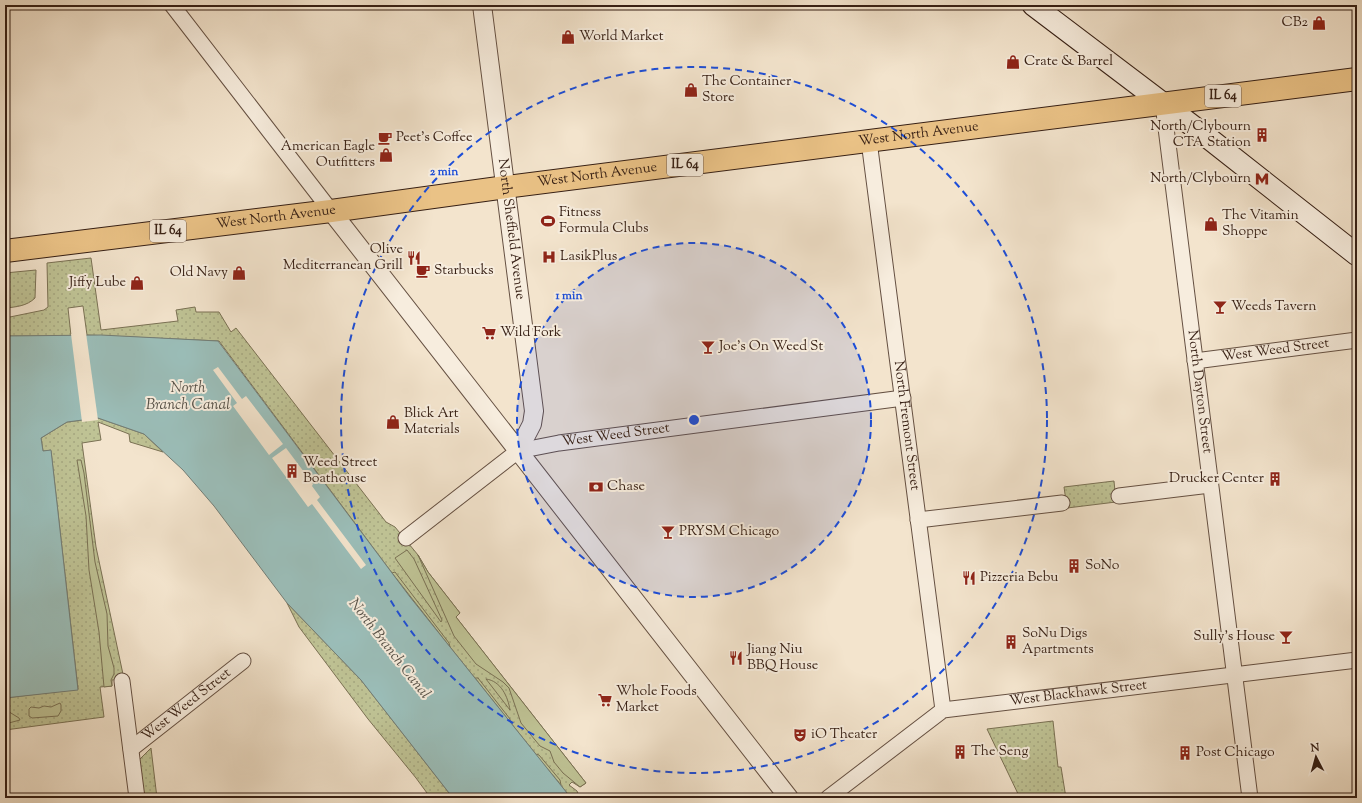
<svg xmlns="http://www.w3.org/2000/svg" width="1362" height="803" font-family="'Sorts Mill Goudy',serif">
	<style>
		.grass { fill: url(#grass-dots); stroke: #7a7154 }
		.garden { fill: #bfc395; stroke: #7a7154 }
		.water { fill: #9bbeb9; stroke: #737e77 }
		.pier { fill: #f3e4cd }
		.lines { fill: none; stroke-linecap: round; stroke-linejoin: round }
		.minor-casing { stroke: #655042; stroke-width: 17 }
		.tertiary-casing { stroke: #655042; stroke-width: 20 }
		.secondary-casing { stroke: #361f14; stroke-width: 23 }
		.primary-casing { stroke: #361f14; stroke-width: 24 }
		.minor { stroke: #f7edde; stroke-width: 15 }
		.tertiary { stroke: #f7edde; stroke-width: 18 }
		.secondary { stroke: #f7edde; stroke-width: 21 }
		.primary { stroke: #eac286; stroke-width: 22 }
		.ring { fill: none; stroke: #1d4ed8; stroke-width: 2; stroke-dasharray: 7 5 }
		.labels { text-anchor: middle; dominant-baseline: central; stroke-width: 4; stroke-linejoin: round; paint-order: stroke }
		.shield { fill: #f7edde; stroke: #705d51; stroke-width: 1 }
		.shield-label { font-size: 13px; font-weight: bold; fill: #361f14 }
		.poi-label { font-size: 14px; fill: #361f14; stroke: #f7edde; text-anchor: start }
		.street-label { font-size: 14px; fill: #361f14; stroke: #f7edde }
		.water-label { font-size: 15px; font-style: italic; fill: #544f46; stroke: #f7edde }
		.centre { fill: #1d4ed8; stroke: #f7edde; stroke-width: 2 }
		.ring-label { font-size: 12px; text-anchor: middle; font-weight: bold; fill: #1d4ed8; stroke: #f7edde; stroke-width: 4; stroke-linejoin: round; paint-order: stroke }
	</style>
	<defs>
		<pattern id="grass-dots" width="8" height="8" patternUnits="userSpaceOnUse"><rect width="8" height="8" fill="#bfc395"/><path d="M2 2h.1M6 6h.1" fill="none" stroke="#a5a780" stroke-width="1.8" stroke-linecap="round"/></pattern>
	</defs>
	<rect width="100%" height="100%" fill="#f3e4cd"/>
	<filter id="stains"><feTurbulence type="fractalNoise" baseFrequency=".005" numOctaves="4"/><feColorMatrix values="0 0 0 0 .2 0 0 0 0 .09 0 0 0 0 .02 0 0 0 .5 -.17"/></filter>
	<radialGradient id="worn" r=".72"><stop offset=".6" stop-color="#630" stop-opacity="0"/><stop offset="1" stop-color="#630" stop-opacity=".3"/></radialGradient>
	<g class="grass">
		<path d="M 91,258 L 101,330 L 178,321 L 176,310 L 195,307 L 196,312 L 219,312 L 231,332 L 236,328 L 386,522 L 395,527 L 418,555 L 428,572 L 460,613 L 456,617 L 586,783 L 580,787 L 572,782 L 569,785 L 577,791 L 580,798 L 571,798 L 410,597 L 219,341 L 87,335 L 83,306 L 68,308 L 71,336 L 5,336 L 5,318 L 44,310 L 48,307 L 47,263 Z"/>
		<path d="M 36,270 L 35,298 C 27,306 16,307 5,308 L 5,273 Z"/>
		<path d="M 98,418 L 144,434 L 163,452 L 130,442 L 129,434 L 98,422 L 101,440 L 82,443 L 96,547 L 124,679 L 112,680 L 112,686 L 100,687 L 104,717 L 5,730 L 5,698 L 78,689 L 51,451 L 43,451 L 41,438 L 67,422 Z"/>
		<path d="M 1114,481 L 1116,502 L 1067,508 L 1064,487 Z"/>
		<path d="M 287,603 L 361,680 L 453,798 L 423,798 L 422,797 L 427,793 L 416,778 L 368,719 L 299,627 Z"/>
		<path d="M 1053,721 L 1058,767 L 1061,767 L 1066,798 L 1020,798 L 987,729 Z"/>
		<path d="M 151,748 L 157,798 L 142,798 L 139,760 Z"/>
	</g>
	<g class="garden">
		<path d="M 77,460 L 81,460 L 84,473 L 95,562 L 107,614 L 108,646 L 114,668 L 114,674 L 111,680 L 112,686 L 104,687 L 99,632 L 89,570 L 86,516 Z"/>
		<path d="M 407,550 L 414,559 L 442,620 L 441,622 L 395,558 Z"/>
		<path d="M 418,555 L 428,572 L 460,613 L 456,617 L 586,783 L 580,787 L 563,773 L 554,762 L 550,751 L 540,746 L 521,723 L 509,688 L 503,682 L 476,664 L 454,636 Z"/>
		<path d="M 395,572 L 449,643 L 450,647 L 392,573 Z"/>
		<path d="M 475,678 L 478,678 L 510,719 L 510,722 Z"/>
		<path d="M 486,679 C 501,681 508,697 510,710 Z"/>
		<path d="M 60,703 L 61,705 L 61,711 L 58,716 L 32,718 L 29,716 L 29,709 L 31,707 L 39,708 L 44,706 L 51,707 Z"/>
		<path d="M 6,710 L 19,718 L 20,720 L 5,724 Z"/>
		<path d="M 535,754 L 539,755 L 560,780 L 561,785 Z"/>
	</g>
	<path class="water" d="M 101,335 L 218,341 L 410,597 L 571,798 L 453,798 L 361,680 L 287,603 L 214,506 L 183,470 L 144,434 L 98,418 L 67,422 L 41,438 L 43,451 L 51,450 L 78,690 L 5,698 L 5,336 Z"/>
	<g class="pier">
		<path d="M 86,333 L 98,420 L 82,422 L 71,334 Z"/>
		<path d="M 218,367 L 242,399 L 246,396 L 283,444 L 269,455 L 233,406 L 237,403 L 213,370 Z"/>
		<path d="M 286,448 L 313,484 L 312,486 L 320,497 L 317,500 L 366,565 L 361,569 L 312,504 L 308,507 L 272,458 Z"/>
	</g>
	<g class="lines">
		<defs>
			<g id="minor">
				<path d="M 172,5 L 331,211"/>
				<path id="s1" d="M 1163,104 L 1250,798"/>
				<path id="s2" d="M 869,141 L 943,710"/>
				<path id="s3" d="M 1195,361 L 1357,340"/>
				<path d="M 1119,496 L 1210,485"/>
				<path d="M 918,520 L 1062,503"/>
				<path id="s4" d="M 406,538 L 518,451 L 559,443 L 903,398"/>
				<path d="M 122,681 L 137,798"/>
				<path id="s5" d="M 131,749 L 243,661"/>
				<path id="s6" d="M 828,798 L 943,710 L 1357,660"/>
			</g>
			<g id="tertiary">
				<path id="s7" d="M 482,5 L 534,411 L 532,424 L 518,451"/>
				<path d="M 331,211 L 789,798"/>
			</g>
			<path id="secondary" d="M 1033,5 L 1202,133 L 1357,255"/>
			<g id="primary">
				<path id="s8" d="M 5,251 L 331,211 L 506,187 L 1357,79"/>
			</g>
		</defs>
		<use href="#minor" class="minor-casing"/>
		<use href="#tertiary" class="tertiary-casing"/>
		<use href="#secondary" class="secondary-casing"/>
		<use href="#primary" class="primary-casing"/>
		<use href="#minor" class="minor"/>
		<use href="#tertiary" class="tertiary"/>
		<use href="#secondary" class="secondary"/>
		<use href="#primary" class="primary"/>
	</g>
	<circle cx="694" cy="420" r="177" fill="#1d4ed8" fill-opacity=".12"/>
	<g class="ring">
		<circle cx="694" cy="420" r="177"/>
		<circle cx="694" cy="420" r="353"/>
	</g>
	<defs>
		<symbol id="shop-bare" viewBox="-9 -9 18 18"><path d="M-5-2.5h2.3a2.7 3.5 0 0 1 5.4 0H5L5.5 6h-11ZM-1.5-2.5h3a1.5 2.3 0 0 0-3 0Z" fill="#8f2418" stroke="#f7edde" stroke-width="2.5" paint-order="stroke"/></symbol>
		<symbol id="building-bare" viewBox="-9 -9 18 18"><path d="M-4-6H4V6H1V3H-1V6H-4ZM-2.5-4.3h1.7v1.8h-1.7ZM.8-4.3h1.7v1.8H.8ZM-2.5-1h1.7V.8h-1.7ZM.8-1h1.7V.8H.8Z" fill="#8f2418" stroke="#f7edde" stroke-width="2.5" paint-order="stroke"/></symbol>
		<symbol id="cafe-bare" viewBox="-9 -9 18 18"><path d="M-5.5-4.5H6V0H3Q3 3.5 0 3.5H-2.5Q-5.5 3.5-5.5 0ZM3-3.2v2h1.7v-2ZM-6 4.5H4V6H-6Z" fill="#8f2418" stroke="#f7edde" stroke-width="2.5" paint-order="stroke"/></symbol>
		<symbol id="metro-bare" viewBox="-9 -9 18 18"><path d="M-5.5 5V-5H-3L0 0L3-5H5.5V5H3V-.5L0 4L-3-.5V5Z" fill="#8f2418" stroke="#f7edde" stroke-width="2.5" paint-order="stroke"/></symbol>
		<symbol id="stadium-bare" viewBox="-9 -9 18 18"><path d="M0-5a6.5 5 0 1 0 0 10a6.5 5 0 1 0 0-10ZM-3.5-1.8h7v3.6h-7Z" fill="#8f2418" stroke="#f7edde" stroke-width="2.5" paint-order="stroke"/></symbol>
		<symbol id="hospital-bare" viewBox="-9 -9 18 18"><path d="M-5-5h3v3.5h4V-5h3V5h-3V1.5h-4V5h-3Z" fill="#8f2418" stroke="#f7edde" stroke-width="2.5" paint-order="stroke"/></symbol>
		<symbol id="restaurant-bare" viewBox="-9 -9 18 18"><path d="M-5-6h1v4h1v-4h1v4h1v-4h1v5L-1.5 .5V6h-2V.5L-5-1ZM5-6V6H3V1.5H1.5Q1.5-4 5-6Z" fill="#8f2418" stroke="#f7edde" stroke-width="2.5" paint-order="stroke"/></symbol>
		<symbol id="bar-bare" viewBox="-9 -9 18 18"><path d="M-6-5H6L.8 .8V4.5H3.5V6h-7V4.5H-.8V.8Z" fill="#8f2418" stroke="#f7edde" stroke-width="2.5" paint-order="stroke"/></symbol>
		<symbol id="supermarket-bare" viewBox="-9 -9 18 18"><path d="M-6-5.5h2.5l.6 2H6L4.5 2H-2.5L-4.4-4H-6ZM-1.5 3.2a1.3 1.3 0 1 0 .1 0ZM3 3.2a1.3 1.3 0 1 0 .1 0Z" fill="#8f2418" stroke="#f7edde" stroke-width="2.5" paint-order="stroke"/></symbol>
		<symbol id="bank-bare" viewBox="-9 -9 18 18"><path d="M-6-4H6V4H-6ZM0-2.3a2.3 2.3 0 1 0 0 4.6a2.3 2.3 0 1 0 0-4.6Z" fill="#8f2418" stroke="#f7edde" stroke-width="2.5" paint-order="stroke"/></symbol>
		<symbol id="theatre-bare" viewBox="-9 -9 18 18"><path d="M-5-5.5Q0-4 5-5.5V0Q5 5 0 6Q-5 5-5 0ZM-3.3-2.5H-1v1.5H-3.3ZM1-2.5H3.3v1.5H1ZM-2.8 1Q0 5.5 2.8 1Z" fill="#8f2418" stroke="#f7edde" stroke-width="2.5" paint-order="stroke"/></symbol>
	</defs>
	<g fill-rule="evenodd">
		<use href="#shop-bare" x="1309" y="13" width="20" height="20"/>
		<use href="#shop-bare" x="558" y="27" width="20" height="20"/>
		<use href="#shop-bare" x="1003" y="52" width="20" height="20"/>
		<use href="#shop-bare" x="681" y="80" width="20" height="20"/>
		<use href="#building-bare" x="1252" y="125" width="20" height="20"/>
		<use href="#cafe-bare" x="375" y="128" width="20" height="20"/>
		<use href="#shop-bare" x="376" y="145" width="20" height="20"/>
		<use href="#metro-bare" x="1252" y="169" width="20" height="20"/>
		<use href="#stadium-bare" x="538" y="211" width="20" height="20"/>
		<use href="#shop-bare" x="1201" y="214" width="20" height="20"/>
		<use href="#hospital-bare" x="539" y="247" width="20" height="20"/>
		<use href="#restaurant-bare" x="404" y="248" width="20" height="20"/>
		<use href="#cafe-bare" x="413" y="261" width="20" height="20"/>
		<use href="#shop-bare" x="229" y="263" width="20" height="20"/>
		<use href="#shop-bare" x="127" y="273" width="20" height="20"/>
		<use href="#bar-bare" x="1210" y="297" width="20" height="20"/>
		<use href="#supermarket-bare" x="479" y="323" width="20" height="20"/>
		<use href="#bar-bare" x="698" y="337" width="20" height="20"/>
		<use href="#shop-bare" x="383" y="412" width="20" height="20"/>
		<use href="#building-bare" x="282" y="461" width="20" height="20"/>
		<use href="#building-bare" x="1265" y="469" width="20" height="20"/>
		<use href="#bank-bare" x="586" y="477" width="20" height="20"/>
		<use href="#bar-bare" x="658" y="522" width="20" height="20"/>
		<use href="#building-bare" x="1064" y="556" width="20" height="20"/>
		<use href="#restaurant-bare" x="959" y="568" width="20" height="20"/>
		<use href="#bar-bare" x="1276" y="627" width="20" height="20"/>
		<use href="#building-bare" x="1001" y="632" width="20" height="20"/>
		<use href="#restaurant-bare" x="726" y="648" width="20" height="20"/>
		<use href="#supermarket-bare" x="595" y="690" width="20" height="20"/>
		<use href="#theatre-bare" x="790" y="725" width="20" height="20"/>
		<use href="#building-bare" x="950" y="742" width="20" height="20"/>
		<use href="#building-bare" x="1175" y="743" width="20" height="20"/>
	</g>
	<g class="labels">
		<g class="shield">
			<rect x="1205" y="85" width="36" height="22" rx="3"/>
			<rect x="667" y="154" width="36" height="22" rx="3"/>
			<rect x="150" y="220" width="36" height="22" rx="3"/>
		</g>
		<g class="shield-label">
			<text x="1223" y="96">IL 64</text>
			<text x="685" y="165">IL 64</text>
			<text x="168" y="231">IL 64</text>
		</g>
		<g class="poi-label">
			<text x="1308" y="23" text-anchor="end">CB2</text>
			<text x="579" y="37">World Market</text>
			<text x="1024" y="62">Crate &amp; Barrel</text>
			<text x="702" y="82">The Container<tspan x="702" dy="16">Store</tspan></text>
			<text x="1251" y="127" text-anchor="end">North/Clybourn<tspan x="1251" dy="16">CTA Station</tspan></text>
			<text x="396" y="138">Peet's Coffee</text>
			<text x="375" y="147" text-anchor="end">American Eagle<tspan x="375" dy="16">Outfitters</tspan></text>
			<text x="1251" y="179" text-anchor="end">North/Clybourn</text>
			<text x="559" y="213">Fitness<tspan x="559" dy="16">Formula Clubs</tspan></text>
			<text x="1222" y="216">The Vitamin<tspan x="1222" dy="16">Shoppe</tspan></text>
			<text x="403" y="250" text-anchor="end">Olive<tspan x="403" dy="16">Mediterranean Grill</tspan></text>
			<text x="560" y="257">LasikPlus</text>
			<text x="434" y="271">Starbucks</text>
			<text x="228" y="273" text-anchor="end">Old Navy</text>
			<text x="126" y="283" text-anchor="end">Jiffy Lube</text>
			<text x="1231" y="307">Weeds Tavern</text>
			<text x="500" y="333">Wild Fork</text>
			<text x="719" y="347">Joe’s On Weed St</text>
			<text x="404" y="414">Blick Art<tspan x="404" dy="16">Materials</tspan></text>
			<text x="303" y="463">Weed Street<tspan x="303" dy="16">Boathouse</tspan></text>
			<text x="1264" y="479" text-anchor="end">Drucker Center</text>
			<text x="607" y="487">Chase</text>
			<text x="679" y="532">PRYSM Chicago</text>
			<text x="1085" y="566">SoNo</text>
			<text x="980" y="578">Pizzeria Bebu</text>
			<text x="1022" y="634">SoNu Digs<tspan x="1022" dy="16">Apartments</tspan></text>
			<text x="1275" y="637" text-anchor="end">Sully’s House</text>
			<text x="747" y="650">Jiang Niu<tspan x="747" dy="16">BBQ House</tspan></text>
			<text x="616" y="692">Whole Foods<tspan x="616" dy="16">Market</tspan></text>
			<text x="811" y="735">iO Theater</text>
			<text x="971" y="752">The Seng</text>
			<text x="1196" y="753">Post Chicago</text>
		</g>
		<g class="street-label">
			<text stroke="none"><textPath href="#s8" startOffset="921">West North Avenue</textPath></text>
			<text stroke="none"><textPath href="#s8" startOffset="597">West North Avenue</textPath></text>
			<text stroke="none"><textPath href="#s8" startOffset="273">West North Avenue</textPath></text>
			<text stroke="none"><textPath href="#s7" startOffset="226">North Sheffield Avenue</textPath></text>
			<text stroke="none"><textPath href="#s3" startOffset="81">West Weed Street</textPath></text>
			<text stroke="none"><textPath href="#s1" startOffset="290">North Dayton Street</textPath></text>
			<text stroke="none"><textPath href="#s2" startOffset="287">North Fremont Street</textPath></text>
			<text stroke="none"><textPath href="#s4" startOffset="241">West Weed Street</textPath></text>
			<text stroke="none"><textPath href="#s6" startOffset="281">West Blackhawk Street</textPath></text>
			<text stroke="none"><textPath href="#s5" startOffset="71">West Weed Street</textPath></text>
		</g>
		<g class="water-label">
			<text x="188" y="388">North<tspan x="188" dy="17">Branch Canal</tspan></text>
			<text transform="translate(389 649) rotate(52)">North Branch Canal</text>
		</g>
	</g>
	<circle cx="694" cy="420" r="6" class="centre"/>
	<g class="ring-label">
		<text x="444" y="175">2 min</text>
		<text x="569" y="299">1 min</text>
	</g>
	<rect width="1362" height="803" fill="none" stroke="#f3e4cd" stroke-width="20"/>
	<rect x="6" y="6" width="1350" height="791" fill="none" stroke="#361f14" stroke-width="2"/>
	<rect x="10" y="10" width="1342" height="783" fill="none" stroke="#361f14"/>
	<g transform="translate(1316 757) rotate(354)" stroke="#f7edde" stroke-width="3" paint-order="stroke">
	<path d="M0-3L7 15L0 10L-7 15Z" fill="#361f14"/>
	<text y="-6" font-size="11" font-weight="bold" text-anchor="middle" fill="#361f14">N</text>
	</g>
	<rect width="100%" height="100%" filter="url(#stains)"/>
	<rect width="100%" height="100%" fill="url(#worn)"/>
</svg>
